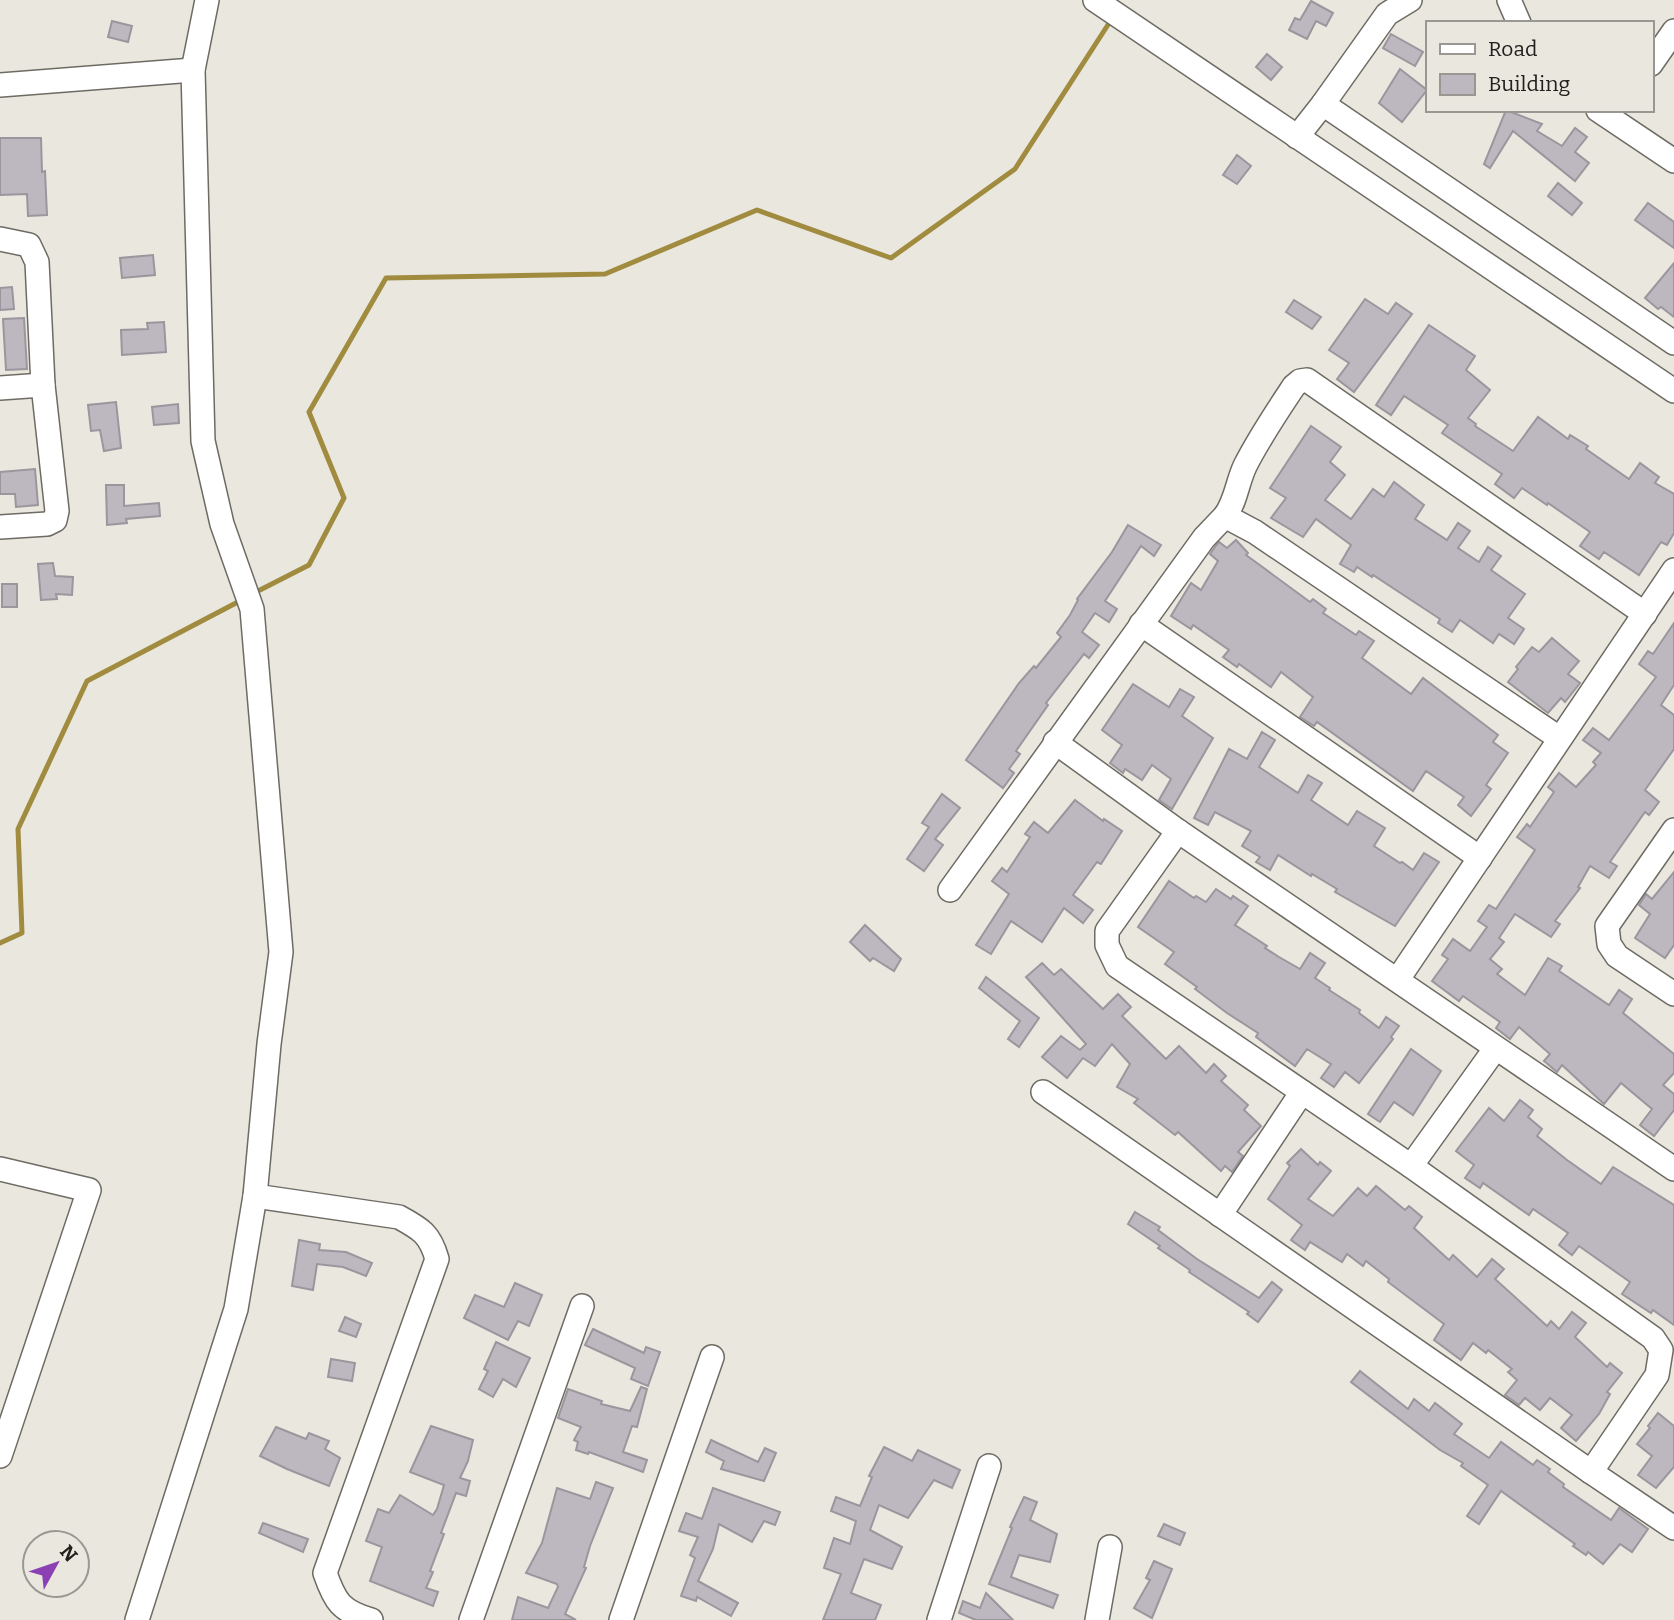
<svg xmlns="http://www.w3.org/2000/svg" width="1674" height="1620" font-family="Bitter,serif">
	<style>
		.lines { fill: none; stroke-linecap: round; stroke-linejoin: round }
		.stream { stroke: #a08b3e; stroke-width: 5 }
		.building { fill: #bdb8c0; stroke: #9a969d; stroke-width: 2 }
		.minor-casing { stroke: #6d6b63; stroke-width: 26 }
		.minor { stroke: #fff; stroke-width: 23 }
	</style>
	<rect width="100%" height="100%" fill="#e9e7de"/>
	<g class="lines">
		<g class="stream">
			<path d="M 260,590 L 309,565 L 344,498 L 309,412 L 386,278 L 605,274 L 757,210 L 891,258 L 1015,169 L 1113,17"/>
			<path d="M 0,943 L 22,933 L 18,829 L 87,681 L 236,603"/>
		</g>
	</g>
	<g class="building">
		<path d="M 1311,1 L 1333,13 L 1326,26 L 1316,21 L 1307,39 L 1289,30 L 1295,18 L 1300,20 Z"/>
		<path d="M 112,21 L 132,26 L 128,42 L 108,37 Z"/>
		<path d="M 1391,34 L 1423,52 L 1415,66 L 1383,48 Z"/>
		<path d="M 1267,54 L 1282,67 L 1271,80 L 1256,67 Z"/>
		<path d="M 1400,69 L 1427,90 L 1402,122 L 1379,103 Z"/>
		<path d="M 1506,110 L 1542,124 L 1537,131 L 1562,146 L 1575,128 L 1587,137 L 1575,152 L 1589,163 L 1575,181 L 1513,131 L 1490,168 L 1484,164 Z"/>
		<path d="M 0,138 L 41,138 L 42,172 L 45,171 L 47,215 L 28,216 L 27,194 L 0,195 Z"/>
		<path d="M 1237,155 L 1251,166 L 1237,184 L 1223,175 Z"/>
		<path d="M 1558,183 L 1582,203 L 1572,215 L 1548,196 Z"/>
		<path d="M 1648,203 L 1674,222 L 1674,248 L 1635,220 Z"/>
		<path d="M 153,255 L 155,275 L 122,278 L 120,258 Z"/>
		<path d="M 1674,263 L 1674,317 L 1661,307 L 1658,309 L 1645,298 Z"/>
		<path d="M 12,287 L 14,309 L 0,310 L 0,288 Z"/>
		<path d="M 1365,299 L 1388,314 L 1396,303 L 1412,314 L 1354,392 L 1337,379 L 1349,363 L 1329,350 Z"/>
		<path d="M 1294,300 L 1321,317 L 1312,329 L 1286,312 Z"/>
		<path d="M 24,318 L 27,369 L 6,370 L 3,319 Z"/>
		<path d="M 164,322 L 166,352 L 122,355 L 121,330 L 148,329 L 147,323 Z"/>
		<path d="M 1429,325 L 1475,356 L 1466,370 L 1490,390 L 1468,418 L 1476,424 L 1475,426 L 1513,451 L 1538,417 L 1568,439 L 1570,435 L 1588,446 L 1586,449 L 1629,479 L 1640,463 L 1659,477 L 1655,483 L 1674,494 L 1674,533 L 1667,545 L 1661,542 L 1639,575 L 1604,552 L 1599,559 L 1580,546 L 1590,532 L 1548,503 L 1547,505 L 1522,488 L 1514,498 L 1495,484 L 1502,474 L 1442,433 L 1448,425 L 1404,396 L 1391,415 L 1376,405 Z"/>
		<path d="M 116,402 L 121,448 L 104,451 L 100,430 L 91,431 L 88,405 Z"/>
		<path d="M 178,404 L 179,423 L 154,425 L 152,407 Z"/>
		<path d="M 1311,426 L 1341,447 L 1330,462 L 1345,475 L 1325,500 L 1351,519 L 1373,489 L 1384,497 L 1394,482 L 1424,505 L 1415,519 L 1447,540 L 1458,523 L 1470,531 L 1458,548 L 1479,562 L 1488,547 L 1501,556 L 1491,570 L 1525,594 L 1508,618 L 1524,629 L 1514,644 L 1499,634 L 1493,643 L 1460,620 L 1452,632 L 1438,623 L 1440,619 L 1373,575 L 1372,577 L 1357,567 L 1354,572 L 1340,564 L 1351,545 L 1316,519 L 1303,537 L 1271,518 L 1286,498 L 1270,488 Z"/>
		<path d="M 35,469 L 38,505 L 16,507 L 15,494 L 0,494 L 0,472 Z"/>
		<path d="M 106,485 L 124,485 L 124,506 L 159,503 L 160,516 L 126,519 L 127,523 L 107,525 Z"/>
		<path d="M 1128,525 L 1161,545 L 1154,556 L 1141,546 L 1105,601 L 1117,609 L 1109,622 L 1095,613 L 1082,632 L 1099,645 L 1089,658 L 1084,654 L 1046,703 L 1048,705 L 1016,751 L 1020,754 L 1009,769 L 1014,773 L 1003,788 L 966,760 L 1019,683 L 1034,666 L 1036,668 L 1061,637 L 1057,633 L 1070,615 L 1078,600 L 1077,599 L 1112,552 Z"/>
		<path d="M 1236,540 L 1248,553 L 1246,555 L 1310,602 L 1313,599 L 1326,609 L 1323,613 L 1356,635 L 1359,631 L 1374,641 L 1362,658 L 1411,694 L 1423,678 L 1498,735 L 1493,742 L 1508,753 L 1486,785 L 1491,789 L 1471,816 L 1458,805 L 1464,797 L 1426,771 L 1413,791 L 1317,722 L 1314,726 L 1300,717 L 1313,697 L 1281,672 L 1271,687 L 1239,664 L 1237,667 L 1223,657 L 1229,650 L 1193,625 L 1191,629 L 1171,616 L 1191,583 L 1201,590 L 1218,561 L 1210,554 L 1215,547 L 1219,542 L 1227,548 Z"/>
		<path d="M 53,563 L 55,576 L 73,577 L 72,595 L 56,594 L 57,599 L 41,600 L 38,564 Z"/>
		<rect x="2" y="584" width="15" height="23"/>
		<path d="M 1674,623 L 1674,685 L 1661,705 L 1674,715 L 1674,749 L 1645,790 L 1659,802 L 1649,815 L 1645,812 L 1610,862 L 1617,866 L 1609,878 L 1590,866 L 1578,887 L 1580,888 L 1555,921 L 1560,924 L 1551,937 L 1515,914 L 1499,938 L 1504,942 L 1490,959 L 1502,969 L 1497,974 L 1525,995 L 1548,958 L 1562,966 L 1559,971 L 1609,1005 L 1619,990 L 1632,999 L 1623,1013 L 1674,1054 L 1674,1073 L 1663,1085 L 1674,1094 L 1674,1110 L 1654,1136 L 1640,1125 L 1652,1109 L 1621,1083 L 1604,1104 L 1562,1065 L 1557,1072 L 1544,1061 L 1550,1054 L 1519,1027 L 1510,1039 L 1496,1028 L 1500,1022 L 1463,996 L 1459,1001 L 1432,981 L 1448,959 L 1442,955 L 1453,939 L 1470,951 L 1487,927 L 1478,921 L 1489,905 L 1496,909 L 1535,850 L 1517,837 L 1527,824 L 1530,827 L 1554,792 L 1548,787 L 1559,773 L 1576,787 L 1596,765 L 1593,762 L 1601,753 L 1583,740 L 1593,728 L 1609,740 L 1656,677 L 1639,664 L 1648,651 L 1653,654 Z"/>
		<path d="M 1552,638 L 1579,661 L 1568,674 L 1580,683 L 1565,702 L 1561,698 L 1548,713 L 1508,682 L 1518,669 L 1516,667 L 1532,647 L 1539,652 Z"/>
		<path d="M 1133,684 L 1169,707 L 1180,689 L 1194,697 L 1182,716 L 1213,738 L 1172,809 L 1159,800 L 1171,779 L 1152,765 L 1142,780 L 1125,769 L 1123,773 L 1110,763 L 1122,745 L 1102,730 Z"/>
		<path d="M 1262,732 L 1275,740 L 1259,767 L 1298,793 L 1308,775 L 1322,783 L 1311,800 L 1348,825 L 1357,811 L 1385,828 L 1374,846 L 1400,863 L 1402,862 L 1413,870 L 1424,853 L 1439,862 L 1395,926 L 1335,892 L 1337,889 L 1312,874 L 1311,876 L 1278,855 L 1270,870 L 1256,862 L 1260,857 L 1242,846 L 1251,831 L 1215,812 L 1208,825 L 1194,818 L 1229,749 L 1247,759 Z"/>
		<path d="M 942,794 L 960,808 L 935,839 L 943,845 L 924,871 L 907,859 L 929,827 L 922,823 Z"/>
		<path d="M 1075,800 L 1103,821 L 1104,819 L 1122,831 L 1101,864 L 1097,862 L 1073,895 L 1093,910 L 1083,923 L 1064,908 L 1042,942 L 1011,921 L 991,954 L 976,945 L 1009,894 L 992,881 L 1002,868 L 1007,872 L 1030,837 L 1025,834 L 1034,822 L 1048,833 Z"/>
		<path d="M 1674,872 L 1674,945 L 1665,958 L 1635,938 L 1650,914 L 1639,905 L 1646,894 L 1652,899 Z"/>
		<path d="M 1169,881 L 1194,898 L 1196,896 L 1206,902 L 1216,889 L 1231,899 L 1233,896 L 1248,906 L 1235,925 L 1267,946 L 1265,948 L 1279,957 L 1300,969 L 1310,953 L 1325,963 L 1315,978 L 1330,988 L 1329,990 L 1360,1010 L 1359,1013 L 1379,1028 L 1386,1017 L 1399,1026 L 1391,1037 L 1393,1039 L 1359,1083 L 1345,1072 L 1334,1087 L 1321,1078 L 1331,1064 L 1307,1049 L 1295,1066 L 1256,1037 L 1258,1033 L 1227,1013 L 1195,989 L 1197,987 L 1165,964 L 1174,952 L 1138,927 Z"/>
		<path d="M 865,925 L 901,959 L 894,971 L 873,958 L 870,961 L 850,942 Z"/>
		<path d="M 1042,963 L 1054,975 L 1061,969 L 1103,1009 L 1118,994 L 1131,1007 L 1122,1016 L 1166,1059 L 1179,1046 L 1206,1073 L 1214,1064 L 1226,1076 L 1221,1081 L 1248,1105 L 1244,1110 L 1261,1126 L 1238,1152 L 1243,1156 L 1232,1172 L 1225,1166 L 1221,1171 L 1178,1132 L 1175,1135 L 1134,1103 L 1138,1099 L 1117,1087 L 1130,1064 L 1112,1044 L 1095,1066 L 1083,1058 L 1067,1078 L 1042,1057 L 1061,1036 L 1080,1050 L 1086,1044 L 1026,977 Z"/>
		<path d="M 986,977 L 1039,1018 L 1019,1047 L 1008,1039 L 1020,1021 L 979,988 Z"/>
		<path d="M 1411,1049 L 1441,1071 L 1413,1115 L 1394,1102 L 1380,1122 L 1368,1114 Z"/>
		<path d="M 1520,1100 L 1533,1110 L 1528,1117 L 1542,1129 L 1537,1136 L 1567,1160 L 1601,1184 L 1613,1167 L 1674,1205 L 1674,1325 L 1653,1310 L 1651,1313 L 1622,1294 L 1630,1282 L 1579,1246 L 1572,1255 L 1559,1245 L 1568,1233 L 1533,1209 L 1529,1215 L 1483,1183 L 1480,1188 L 1465,1178 L 1474,1165 L 1456,1151 L 1489,1108 L 1504,1121 Z"/>
		<path d="M 1301,1149 L 1318,1165 L 1320,1162 L 1331,1171 L 1308,1199 L 1333,1216 L 1358,1188 L 1367,1196 L 1376,1186 L 1405,1210 L 1409,1206 L 1422,1217 L 1414,1228 L 1449,1260 L 1453,1255 L 1477,1277 L 1492,1259 L 1504,1269 L 1495,1279 L 1547,1326 L 1551,1321 L 1559,1329 L 1572,1312 L 1586,1323 L 1575,1337 L 1607,1367 L 1610,1363 L 1622,1373 L 1607,1392 L 1610,1394 L 1599,1414 L 1576,1441 L 1561,1428 L 1572,1415 L 1550,1398 L 1540,1410 L 1525,1398 L 1519,1405 L 1505,1395 L 1517,1380 L 1508,1372 L 1512,1369 L 1488,1350 L 1486,1353 L 1473,1343 L 1461,1360 L 1434,1340 L 1444,1324 L 1388,1282 L 1389,1279 L 1366,1261 L 1363,1266 L 1347,1254 L 1342,1262 L 1310,1242 L 1305,1250 L 1291,1240 L 1302,1225 L 1268,1199 L 1290,1166 L 1287,1163 Z"/>
		<path d="M 1135,1212 L 1160,1227 L 1158,1230 L 1197,1259 L 1259,1298 L 1272,1282 L 1282,1290 L 1258,1322 L 1247,1314 L 1249,1312 L 1189,1272 L 1190,1270 L 1158,1248 L 1160,1246 L 1128,1224 Z"/>
		<path d="M 299,1240 L 320,1244 L 319,1250 L 346,1252 L 372,1263 L 366,1276 L 343,1267 L 317,1264 L 313,1290 L 292,1286 Z"/>
		<path d="M 515,1283 L 542,1295 L 529,1326 L 518,1321 L 508,1340 L 464,1318 L 475,1295 L 504,1307 Z"/>
		<path d="M 345,1317 L 361,1324 L 356,1337 L 339,1331 Z"/>
		<path d="M 593,1329 L 644,1353 L 646,1347 L 660,1352 L 648,1386 L 631,1379 L 635,1368 L 585,1345 Z"/>
		<path d="M 496,1342 L 530,1358 L 516,1387 L 503,1379 L 493,1397 L 479,1389 L 488,1371 L 484,1369 Z"/>
		<path d="M 331,1359 L 355,1363 L 352,1381 L 328,1377 Z"/>
		<path d="M 1360,1371 L 1408,1409 L 1414,1399 L 1429,1411 L 1435,1403 L 1462,1424 L 1454,1434 L 1489,1458 L 1501,1442 L 1533,1465 L 1537,1460 L 1550,1469 L 1548,1472 L 1564,1484 L 1563,1487 L 1611,1520 L 1619,1508 L 1648,1529 L 1632,1552 L 1620,1544 L 1603,1564 L 1588,1552 L 1586,1555 L 1573,1546 L 1575,1544 L 1501,1491 L 1479,1524 L 1467,1516 L 1488,1485 L 1461,1466 L 1463,1463 L 1440,1450 L 1351,1382 Z"/>
		<path d="M 641,1387 L 647,1389 L 637,1427 L 632,1426 L 623,1452 L 647,1460 L 643,1472 L 589,1452 L 588,1454 L 576,1450 L 578,1442 L 574,1440 L 581,1427 L 558,1418 L 568,1389 L 602,1401 L 601,1404 L 630,1411 Z"/>
		<path d="M 1658,1413 L 1674,1426 L 1674,1467 L 1656,1488 L 1638,1475 L 1652,1456 L 1637,1444 L 1650,1428 L 1648,1426 Z"/>
		<path d="M 431,1426 L 473,1440 L 468,1461 L 460,1478 L 470,1481 L 466,1496 L 456,1493 L 441,1533 L 444,1534 L 430,1571 L 433,1572 L 426,1588 L 438,1592 L 433,1606 L 370,1581 L 382,1547 L 366,1541 L 378,1509 L 389,1513 L 400,1495 L 433,1515 L 437,1509 L 444,1485 L 410,1472 Z"/>
		<path d="M 276,1427 L 306,1439 L 309,1433 L 329,1441 L 325,1449 L 340,1458 L 329,1486 L 287,1469 L 260,1456 Z"/>
		<path d="M 711,1440 L 758,1462 L 765,1448 L 776,1453 L 764,1481 L 721,1469 L 724,1461 L 706,1452 Z"/>
		<path d="M 884,1447 L 912,1461 L 918,1450 L 960,1470 L 952,1488 L 934,1480 L 908,1518 L 879,1505 L 870,1530 L 902,1547 L 892,1569 L 864,1559 L 851,1593 L 881,1605 L 875,1620 L 823,1620 L 841,1574 L 824,1568 L 834,1538 L 850,1544 L 856,1521 L 831,1511 L 836,1497 L 860,1506 L 872,1477 L 869,1476 Z"/>
		<path d="M 596,1482 L 613,1488 L 590,1546 L 584,1567 L 586,1568 L 565,1614 L 576,1620 L 512,1620 L 518,1597 L 548,1608 L 558,1587 L 557,1584 L 526,1573 L 542,1543 L 557,1488 L 590,1499 Z"/>
		<path d="M 713,1488 L 780,1512 L 775,1525 L 764,1521 L 752,1542 L 719,1524 L 713,1549 L 698,1581 L 738,1603 L 731,1616 L 697,1597 L 696,1601 L 681,1596 L 695,1558 L 690,1555 L 698,1537 L 679,1531 L 686,1513 L 702,1519 Z"/>
		<path d="M 1024,1497 L 1037,1502 L 1030,1520 L 1057,1534 L 1050,1562 L 1019,1555 L 1011,1577 L 1058,1595 L 1053,1608 L 989,1584 L 1012,1528 L 1010,1527 Z"/>
		<path d="M 263,1523 L 308,1539 L 303,1552 L 259,1533 Z"/>
		<path d="M 1164,1524 L 1185,1533 L 1180,1545 L 1158,1536 Z"/>
		<path d="M 1154,1561 L 1172,1569 L 1152,1618 L 1134,1608 L 1150,1580 L 1146,1578 Z"/>
		<path d="M 986,1593 L 1013,1620 L 976,1620 L 959,1613 L 963,1601 L 980,1608 Z"/>
	</g>
	<g class="lines">
		<defs>
			<g id="minor">
				<path d="M 1095,0 L 1674,391"/>
				<path d="M 1410,0 L 1387,14 L 1323,104 L 1674,343"/>
				<path d="M 1509,0 L 1519,23"/>
				<path d="M 1651,64 L 1674,31"/>
				<path d="M 0,85 L 193,70"/>
				<path d="M 1598,110 L 1674,161"/>
				<path d="M 1297,137 L 1323,104"/>
				<path d="M 0,239 L 29,245 L 37,262 L 43,385 L 57,511 L 55,520 L 47,524 L 0,527"/>
				<path d="M 0,388 L 43,385"/>
				<path d="M 1225,516 C 1236,501 1237,483 1245,466 C 1259,438 1276,413 1294,386 L 1300,381 L 1307,380 L 1645,614"/>
				<path d="M 1141,624 L 1480,858"/>
				<path d="M 1055,742 L 1178,831 L 1674,1169"/>
				<path d="M 1674,830 L 1607,926 L 1609,944 L 1617,956 L 1674,994"/>
				<path d="M 1178,831 L 1107,931 L 1107,945 L 1117,966 L 1411,1166 L 1653,1338 L 1661,1350 L 1657,1375 L 1591,1472 L 1674,1528"/>
				<path d="M 950,890 L 1204,538 L 1225,516 L 1255,532 L 1559,738"/>
				<path d="M 1398,979 L 1674,570"/>
				<path d="M 1043,1092 L 1591,1472"/>
				<path d="M 1411,1166 L 1495,1049"/>
				<path d="M 0,1169 L 89,1190 L 0,1456"/>
				<path d="M 255,1196 L 399,1217 C 421,1229 430,1234 437,1259 L 325,1573 C 335,1602 341,1611 371,1620"/>
				<path d="M 1220,1215 L 1302,1092"/>
				<path d="M 137,1620 L 236,1309 L 255,1196 L 269,1044 L 281,952 L 252,609 L 222,524 L 203,441 L 193,70 L 207,0"/>
				<path d="M 471,1620 L 582,1306"/>
				<path d="M 621,1620 L 712,1357"/>
				<path d="M 939,1620 L 989,1466"/>
				<path d="M 1097,1620 L 1110,1547"/>
			</g>
		</defs>
		<use href="#minor" class="minor-casing"/>
		<use href="#minor" class="minor"/>
	</g>
	<rect x="1426" y="21" width="228" height="91" fill="#e9e7de" stroke="#999791" stroke-width="2"/>
	<rect x="1440" y="44" width="35" height="10" fill="#ffffff" stroke="#999791" stroke-width="2"/>
	<text x="1488" y="56" font-size="21" fill="#21201d">Road</text>
	<rect x="1440" y="74" width="35" height="21" fill="#bdb8c0" stroke="#999791" stroke-width="2"/>
	<text x="1488" y="91" font-size="21" fill="#21201d">Building</text>
	<g transform="translate(56 1564) rotate(50)"><circle r="33" fill="#e9e7de" stroke="#999791" stroke-width="2"/>
	<path d="M0-5L12 26L0 18L-12 26Z" fill="#8b41b3"/>
	<text y="-10" font-size="19" font-weight="bold" text-anchor="middle" fill="#21201d">N</text>
	</g>
</svg>
